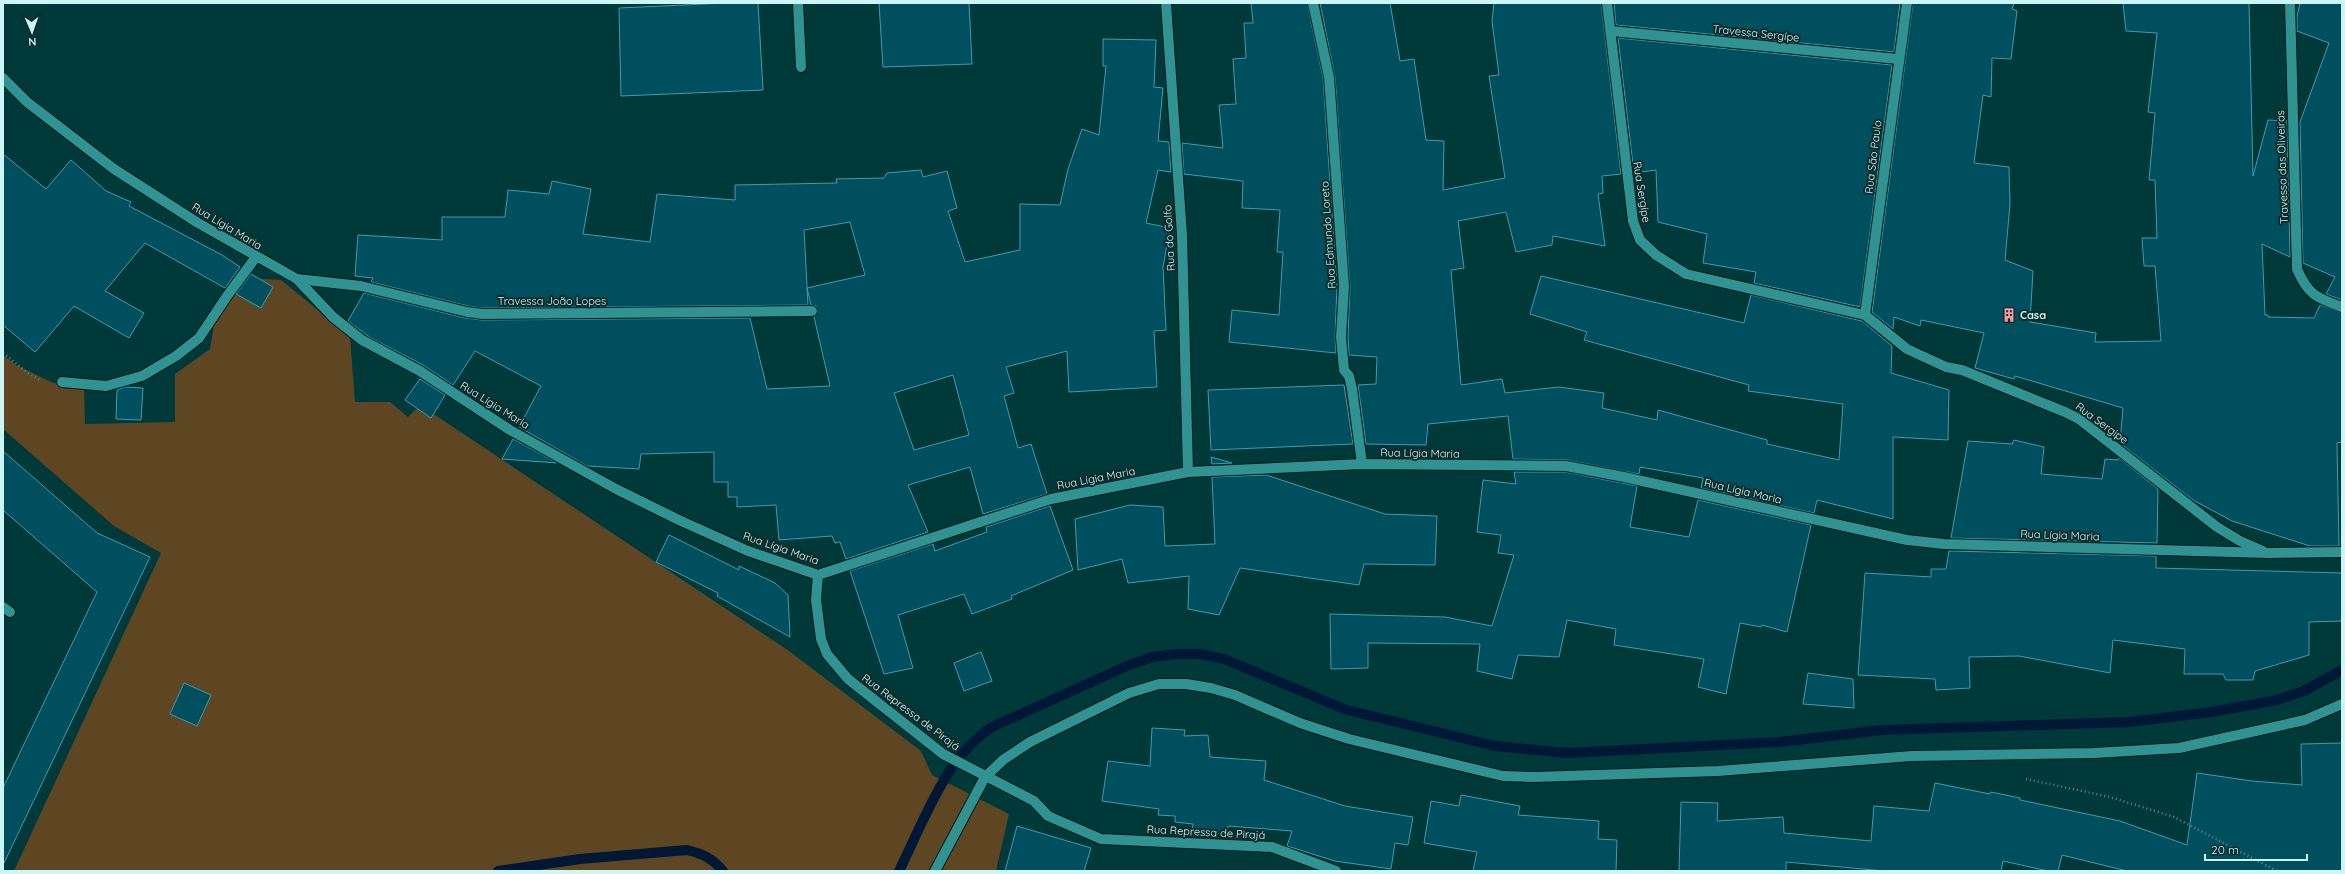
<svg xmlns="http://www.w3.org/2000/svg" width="2345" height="874" font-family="Quicksand,sans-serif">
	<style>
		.green { fill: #5e4623 }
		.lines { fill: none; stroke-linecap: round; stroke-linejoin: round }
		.stream { stroke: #001835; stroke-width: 10 }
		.building { fill: #004f5e; stroke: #429bae; fill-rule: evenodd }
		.lane-casing { stroke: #011e1e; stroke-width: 12 }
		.street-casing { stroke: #011e1e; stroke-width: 12 }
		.path { stroke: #598c8b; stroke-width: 2.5; stroke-dasharray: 1 3; stroke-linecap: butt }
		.lane { stroke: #319292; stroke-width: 10 }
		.street { stroke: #319292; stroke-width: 10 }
		.labels { text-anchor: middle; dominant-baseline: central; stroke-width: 4; stroke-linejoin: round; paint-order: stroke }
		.street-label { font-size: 11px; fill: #cbf6f5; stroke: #0e2c2c }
		.poi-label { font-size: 11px; font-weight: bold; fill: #cbf6f5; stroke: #0e2c2c; text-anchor: start }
	</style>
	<rect width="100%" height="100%" fill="#003939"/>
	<path class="green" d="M 247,278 L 281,280 L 350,336 L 355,402 L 390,402 L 408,417 L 420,405 L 789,651 L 921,751 L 932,775 L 1009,814 L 996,871 L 14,871 L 161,553 L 114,526 L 3,429 L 3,355 L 16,365 L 53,383 L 84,384 L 85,424 L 175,422 L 175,374 L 210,349 L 215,319 Z"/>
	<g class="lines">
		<g class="stream">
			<path d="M 498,871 L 580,859 L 687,850 C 703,854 712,858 723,871"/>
			<path d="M 899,871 C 923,823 946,756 992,727 L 1129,665 L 1152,657 L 1176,654 L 1200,654 L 1224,659 L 1347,710 L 1495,746 L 1568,753 L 1779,742 L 1882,730 L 2129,722 L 2212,712 L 2277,700 L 2304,691 L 2342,670"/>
		</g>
	</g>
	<g class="building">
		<path d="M 727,3 L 758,3 L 763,90 L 621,96 L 619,8 Z"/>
		<path d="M 879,3 L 969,3 L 972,64 L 883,67 Z"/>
		<path d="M 1251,3 L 1307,3 L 1323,78 L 1337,286 L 1335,337 L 1336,353 L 1229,342 L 1232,310 L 1279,315 L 1283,252 L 1277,252 L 1280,210 L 1242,208 L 1243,181 L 1184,174 L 1182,143 L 1223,148 L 1219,105 L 1236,104 L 1233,59 L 1246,58 L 1244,23 L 1253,23 Z"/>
		<path d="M 1320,3 L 1390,3 L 1400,61 L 1414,59 L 1426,140 L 1444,141 L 1443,190 L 1505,178 L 1489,76 L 1499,75 L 1492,21 L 1494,3 L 1601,3 L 1621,174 L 1602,176 L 1603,193 L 1598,194 L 1605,246 L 1553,236 L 1552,245 L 1516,252 L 1506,212 L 1458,221 L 1464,268 L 1451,270 L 1461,385 L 1502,379 L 1505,393 L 1559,387 L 1604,393 L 1602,408 L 1657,420 L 1658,410 L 1767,440 L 1767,444 L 1839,460 L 1843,404 L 1748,391 L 1749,385 L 1584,340 L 1587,332 L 1530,314 L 1541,276 L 1744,323 L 1751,295 L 1862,321 L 1892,346 L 1891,373 L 1949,390 L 1948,440 L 1893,437 L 1893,519 L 1817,500 L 1814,513 L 1701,488 L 1703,478 L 1640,467 L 1639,474 L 1567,460 L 1513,459 L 1508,416 L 1428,424 L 1426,445 L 1366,444 L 1358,385 L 1376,384 L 1377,357 L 1349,355 L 1348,337 L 1350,286 L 1335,77 Z"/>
		<path d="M 1614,3 L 1900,3 L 1894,52 L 1616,25 Z"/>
		<path d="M 1913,3 L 2014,3 L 2012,9 L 2017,11 L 2011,59 L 1992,58 L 1991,97 L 1983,95 L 1974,163 L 2009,167 L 2010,204 L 2005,260 L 2033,271 L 2030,322 L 2096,333 L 2095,342 L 2161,341 L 2155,266 L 2144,266 L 2142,238 L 2157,238 L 2155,180 L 2149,180 L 2155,113 L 2148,112 L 2157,33 L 2126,31 L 2123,3 L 2249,3 L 2253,176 L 2268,120 L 2287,121 L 2290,257 L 2262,244 L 2265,315 L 2268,315 L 2268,317 L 2314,318 L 2320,305 L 2342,313 L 2342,442 L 2337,443 L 2339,546 L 2310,546 L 2232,521 L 2193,500 L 2120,443 L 2123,408 L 2015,376 L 2014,379 L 1975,368 L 1984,333 L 1921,320 L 1920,326 L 1894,317 L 1893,329 L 1872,312 Z"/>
		<path d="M 2300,3 L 2342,3 L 2342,300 L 2326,294 L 2335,277 L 2303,263 L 2300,122 L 2329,43 L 2297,31 L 2297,16 Z"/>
		<path d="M 1618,38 L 1892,65 L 1860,307 L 1754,283 L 1756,272 L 1703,263 L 1707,234 L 1658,222 L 1656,170 L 1634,173 Z"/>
		<path d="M 1103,39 L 1156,40 L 1154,87 L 1163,88 L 1158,141 L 1169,142 L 1171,172 L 1158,170 L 1146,223 L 1170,228 L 1163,267 L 1166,330 L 1154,331 L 1157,387 L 1069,392 L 1067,351 L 1006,367 L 1014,393 L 1004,396 L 1018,448 L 1031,444 L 1047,494 L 983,514 L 970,467 L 908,485 L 928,532 L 846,559 L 840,542 L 835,543 L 832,536 L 779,540 L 776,505 L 737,507 L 737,497 L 728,497 L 728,482 L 714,482 L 714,452 L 641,454 L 639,469 L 587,466 L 519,427 L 541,386 L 475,351 L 453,385 L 423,365 L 371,338 L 348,321 L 364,293 L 465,318 L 482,320 L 750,318 L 767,389 L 830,386 L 814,317 L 818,311 L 816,306 L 811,305 L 807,288 L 865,275 L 850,222 L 804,230 L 808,305 L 483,308 L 468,306 L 371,282 L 373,278 L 355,276 L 358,235 L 442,240 L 442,217 L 505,217 L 508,190 L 549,194 L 552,181 L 591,189 L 583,234 L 650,242 L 657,194 L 735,200 L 735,185 L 837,183 L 836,179 L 884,178 L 887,173 L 921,170 L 923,177 L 947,171 L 957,208 L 948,211 L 965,262 L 1020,250 L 1020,204 L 1060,205 L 1068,169 L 1082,129 L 1099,135 L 1106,66 L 1103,66 ZM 953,375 L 969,435 L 914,450 L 894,393 Z"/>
		<path d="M 3,154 L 46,189 L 71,160 L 106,191 L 131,202 L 129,206 L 222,255 L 240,267 L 225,288 L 145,243 L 105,291 L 144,313 L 129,338 L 74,306 L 35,352 L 3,325 Z"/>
		<path d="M 251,274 L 273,287 L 261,308 L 236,294 Z"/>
		<path d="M 420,379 L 445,395 L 431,418 L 405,400 Z"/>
		<path d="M 1344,385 L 1353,444 L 1211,450 L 1208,390 Z"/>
		<path d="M 125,387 L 143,388 L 141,420 L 116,419 L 117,390 Z"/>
		<path d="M 513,439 L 557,463 L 502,459 Z"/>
		<path d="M 2014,440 L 2044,447 L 2041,474 L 2102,479 L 2105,459 L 2118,460 L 2119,458 L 2158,489 L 2157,543 L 1951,538 L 1968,441 L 2012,444 Z"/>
		<path d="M 3,451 L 97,533 L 150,557 L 3,865 L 3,788 L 97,592 L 3,510 Z"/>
		<path d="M 1211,457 L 1232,463 L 1212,464 Z"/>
		<path d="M 1514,472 L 1565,472 L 1637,486 L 1630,527 L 1689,537 L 1698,500 L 1811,525 L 1787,632 L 1762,625 L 1761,627 L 1740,623 L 1726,694 L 1698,687 L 1704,659 L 1614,645 L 1616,629 L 1567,620 L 1559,657 L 1518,655 L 1512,679 L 1477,671 L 1480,644 L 1368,643 L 1368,668 L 1331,669 L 1330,614 L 1445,617 L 1492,626 L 1514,555 L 1498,553 L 1501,535 L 1477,532 L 1483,480 L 1516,484 Z"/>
		<path d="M 1266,475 L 1385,514 L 1437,516 L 1435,565 L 1364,564 L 1359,585 L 1240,568 L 1219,615 L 1188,609 L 1189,576 L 1128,583 L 1122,559 L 1078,570 L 1075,519 L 1130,505 L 1163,507 L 1165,546 L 1215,544 L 1212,477 Z"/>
		<path d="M 1050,506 L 1073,570 L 1011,596 L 1012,599 L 972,614 L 964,594 L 898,615 L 913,668 L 884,674 L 850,571 L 933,544 L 935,551 L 987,532 L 986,527 Z"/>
		<path d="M 669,535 L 739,570 L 739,566 L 775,583 L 788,595 L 790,637 L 717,596 L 718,593 L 656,562 Z"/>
		<path d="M 1949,551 L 2156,556 L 2156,568 L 2342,573 L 2342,621 L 2309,622 L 2309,655 L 2255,671 L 2253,680 L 2226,680 L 2223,674 L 2184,674 L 2185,649 L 2113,640 L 2110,673 L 2019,656 L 1969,657 L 1970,688 L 1936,690 L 1935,679 L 1858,675 L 1865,573 L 1931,577 L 1931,569 L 1946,569 Z"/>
		<path d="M 981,652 L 992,681 L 964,691 L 954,663 Z"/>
		<path d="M 1808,673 L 1853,679 L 1854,708 L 1803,704 Z"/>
		<path d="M 184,683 L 211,695 L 197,726 L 170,714 Z"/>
		<path d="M 1152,728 L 1185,730 L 1184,736 L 1208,735 L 1210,757 L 1266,761 L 1264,780 L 1345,806 L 1413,817 L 1408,845 L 1395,843 L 1391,869 L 1335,861 L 1287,846 L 1292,831 L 1228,826 L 1227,834 L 1192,832 L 1193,824 L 1175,822 L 1175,816 L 1158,815 L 1159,809 L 1102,801 L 1108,761 L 1150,766 Z"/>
		<path d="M 2342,743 L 2342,871 L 2127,871 L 2062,855 L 2058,871 L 2048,871 L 2003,861 L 2001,871 L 1885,871 L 1786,862 L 1786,871 L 1679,871 L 1681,802 L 1718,803 L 1717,821 L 1783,817 L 1784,833 L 1871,841 L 1874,806 L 1929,811 L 1935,783 L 1990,794 L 1991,792 L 2020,798 L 2020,800 L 2120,821 L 2187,845 L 2197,773 L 2252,781 L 2302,785 L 2301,744 Z"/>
		<path d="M 1461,795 L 1520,806 L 1518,815 L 1599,821 L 1598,839 L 1617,840 L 1616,871 L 1473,871 L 1477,852 L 1424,843 L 1431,801 L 1459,806 Z"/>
		<path d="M 1017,826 L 1091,848 L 1084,871 L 1005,871 Z"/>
	</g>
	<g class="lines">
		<defs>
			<g id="lane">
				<path d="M 798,3 L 801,67"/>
				<path d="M 818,575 L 816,600 L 821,639 L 827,654 L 848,679 L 943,754 L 1034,801 L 1048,816 L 1101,839 L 1272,847 L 1336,871"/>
				<path d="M 935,871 L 985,777 L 1003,760 L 1030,742 L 1129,693 L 1159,684 L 1186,684 L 1211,688 L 1235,695 L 1300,723 L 1349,739 L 1503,776 L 1535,777 L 1718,771 L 1912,756 L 2094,753 L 2179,748 L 2305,720 L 2342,704"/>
			</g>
			<g id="street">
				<path d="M 1166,3 L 1182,235 L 1188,472"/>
				<path d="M 1313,3 L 1329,77 L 1344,286 L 1341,337 L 1344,370 L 1349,376 L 1352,389 L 1362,464"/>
				<path d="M 1607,3 L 1633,221 L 1640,240 L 1656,255 L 1686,274 L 1865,315 L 1907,349 L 1946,367 L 1962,370 L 2065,412 L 2079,419 L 2217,527 L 2240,541 L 2263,551"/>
				<path d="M 2290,3 L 2297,269 C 2308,295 2317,298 2342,307"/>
				<path d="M 1611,31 L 1898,59"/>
				<path d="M 3,78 L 27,102 L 114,169 L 198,223 L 297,279 L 333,317 L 362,340 L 420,371 L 510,430 L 616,489 L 681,521 L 748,551 L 818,575 L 1051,499 L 1188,472 L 1362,464 L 1566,466 L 1624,477 L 1907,540 L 1944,544 L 2269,553 L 2342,552"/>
				<path d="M 297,279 L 361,286 L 467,312 L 483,314 L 812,311"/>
				<path d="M 1865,315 L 1907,3"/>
				<path d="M 62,382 L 106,386 L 142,376 L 176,356 L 199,338 L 227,296 L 256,257"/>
				<path d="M 3,607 L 10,612"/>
			</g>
		</defs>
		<use href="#lane" class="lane-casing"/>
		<use href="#street" class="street-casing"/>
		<g class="path">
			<path d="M 3,353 L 28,373 L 40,380"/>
			<path d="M 2026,779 L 2110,797 L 2174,817 L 2277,871"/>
		</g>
		<use href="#lane" class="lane"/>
		<use href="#street" class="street"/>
	</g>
	<defs>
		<symbol id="building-bare" viewBox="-9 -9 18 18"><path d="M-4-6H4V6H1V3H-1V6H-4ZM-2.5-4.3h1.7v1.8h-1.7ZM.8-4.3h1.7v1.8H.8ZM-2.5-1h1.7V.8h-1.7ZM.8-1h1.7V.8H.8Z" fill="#f49aa2" stroke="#0e2c2c" stroke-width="2.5" paint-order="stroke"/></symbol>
	</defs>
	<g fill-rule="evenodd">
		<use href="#building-bare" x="1999" y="305" width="20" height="20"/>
	</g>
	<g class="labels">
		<g class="street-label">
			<text transform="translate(1756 33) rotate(6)">Travessa Sergípe</text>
			<text transform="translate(1873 157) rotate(-83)">Rua São Paulo</text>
			<text transform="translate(2282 167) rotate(-92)">Travessa das Oliveiras</text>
			<text transform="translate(1642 192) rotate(81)">Rua Sergípe</text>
			<text transform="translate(227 226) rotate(31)">Rua Lígia Maria</text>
			<text transform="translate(1328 235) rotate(-94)">Rua Edmundo Loreto</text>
			<text transform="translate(1169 238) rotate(-93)">Rua do Golfo</text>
			<text x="552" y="301">Travessa João Lopes</text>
			<text transform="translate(495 405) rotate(32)">Rua Lígia Maria</text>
			<text transform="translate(2102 423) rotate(36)">Rua Sergipe</text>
			<text transform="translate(1420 453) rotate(1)">Rua Lígia Maria</text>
			<text transform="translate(1096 478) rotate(-11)">Rua Lígia Maria</text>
			<text transform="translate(1743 491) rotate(13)">Rua Lígia Maria</text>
			<text transform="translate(2060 535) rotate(2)">Rua Lígia Maria</text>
			<text transform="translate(781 548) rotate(19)">Rua Lígia Maria</text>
			<text transform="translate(911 712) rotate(37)">Rua Repressa de Pirajá</text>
			<text transform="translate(1206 832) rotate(3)">Rua Repressa de Pirajá</text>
		</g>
		<g class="poi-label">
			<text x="2020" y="315">Casa</text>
		</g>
	</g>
	<rect width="2345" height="874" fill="none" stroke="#cbf6f5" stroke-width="8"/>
	<g transform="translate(32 32) rotate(178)" stroke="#0e2c2c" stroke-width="3" paint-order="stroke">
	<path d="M0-3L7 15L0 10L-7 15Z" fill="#cbf6f5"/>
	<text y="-6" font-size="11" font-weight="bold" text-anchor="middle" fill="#cbf6f5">N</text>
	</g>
	<path d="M2205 854v6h102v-6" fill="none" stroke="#cbf6f5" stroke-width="2"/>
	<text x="2211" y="854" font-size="12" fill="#cbf6f5" stroke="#0e2c2c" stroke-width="3" paint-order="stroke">20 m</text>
</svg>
